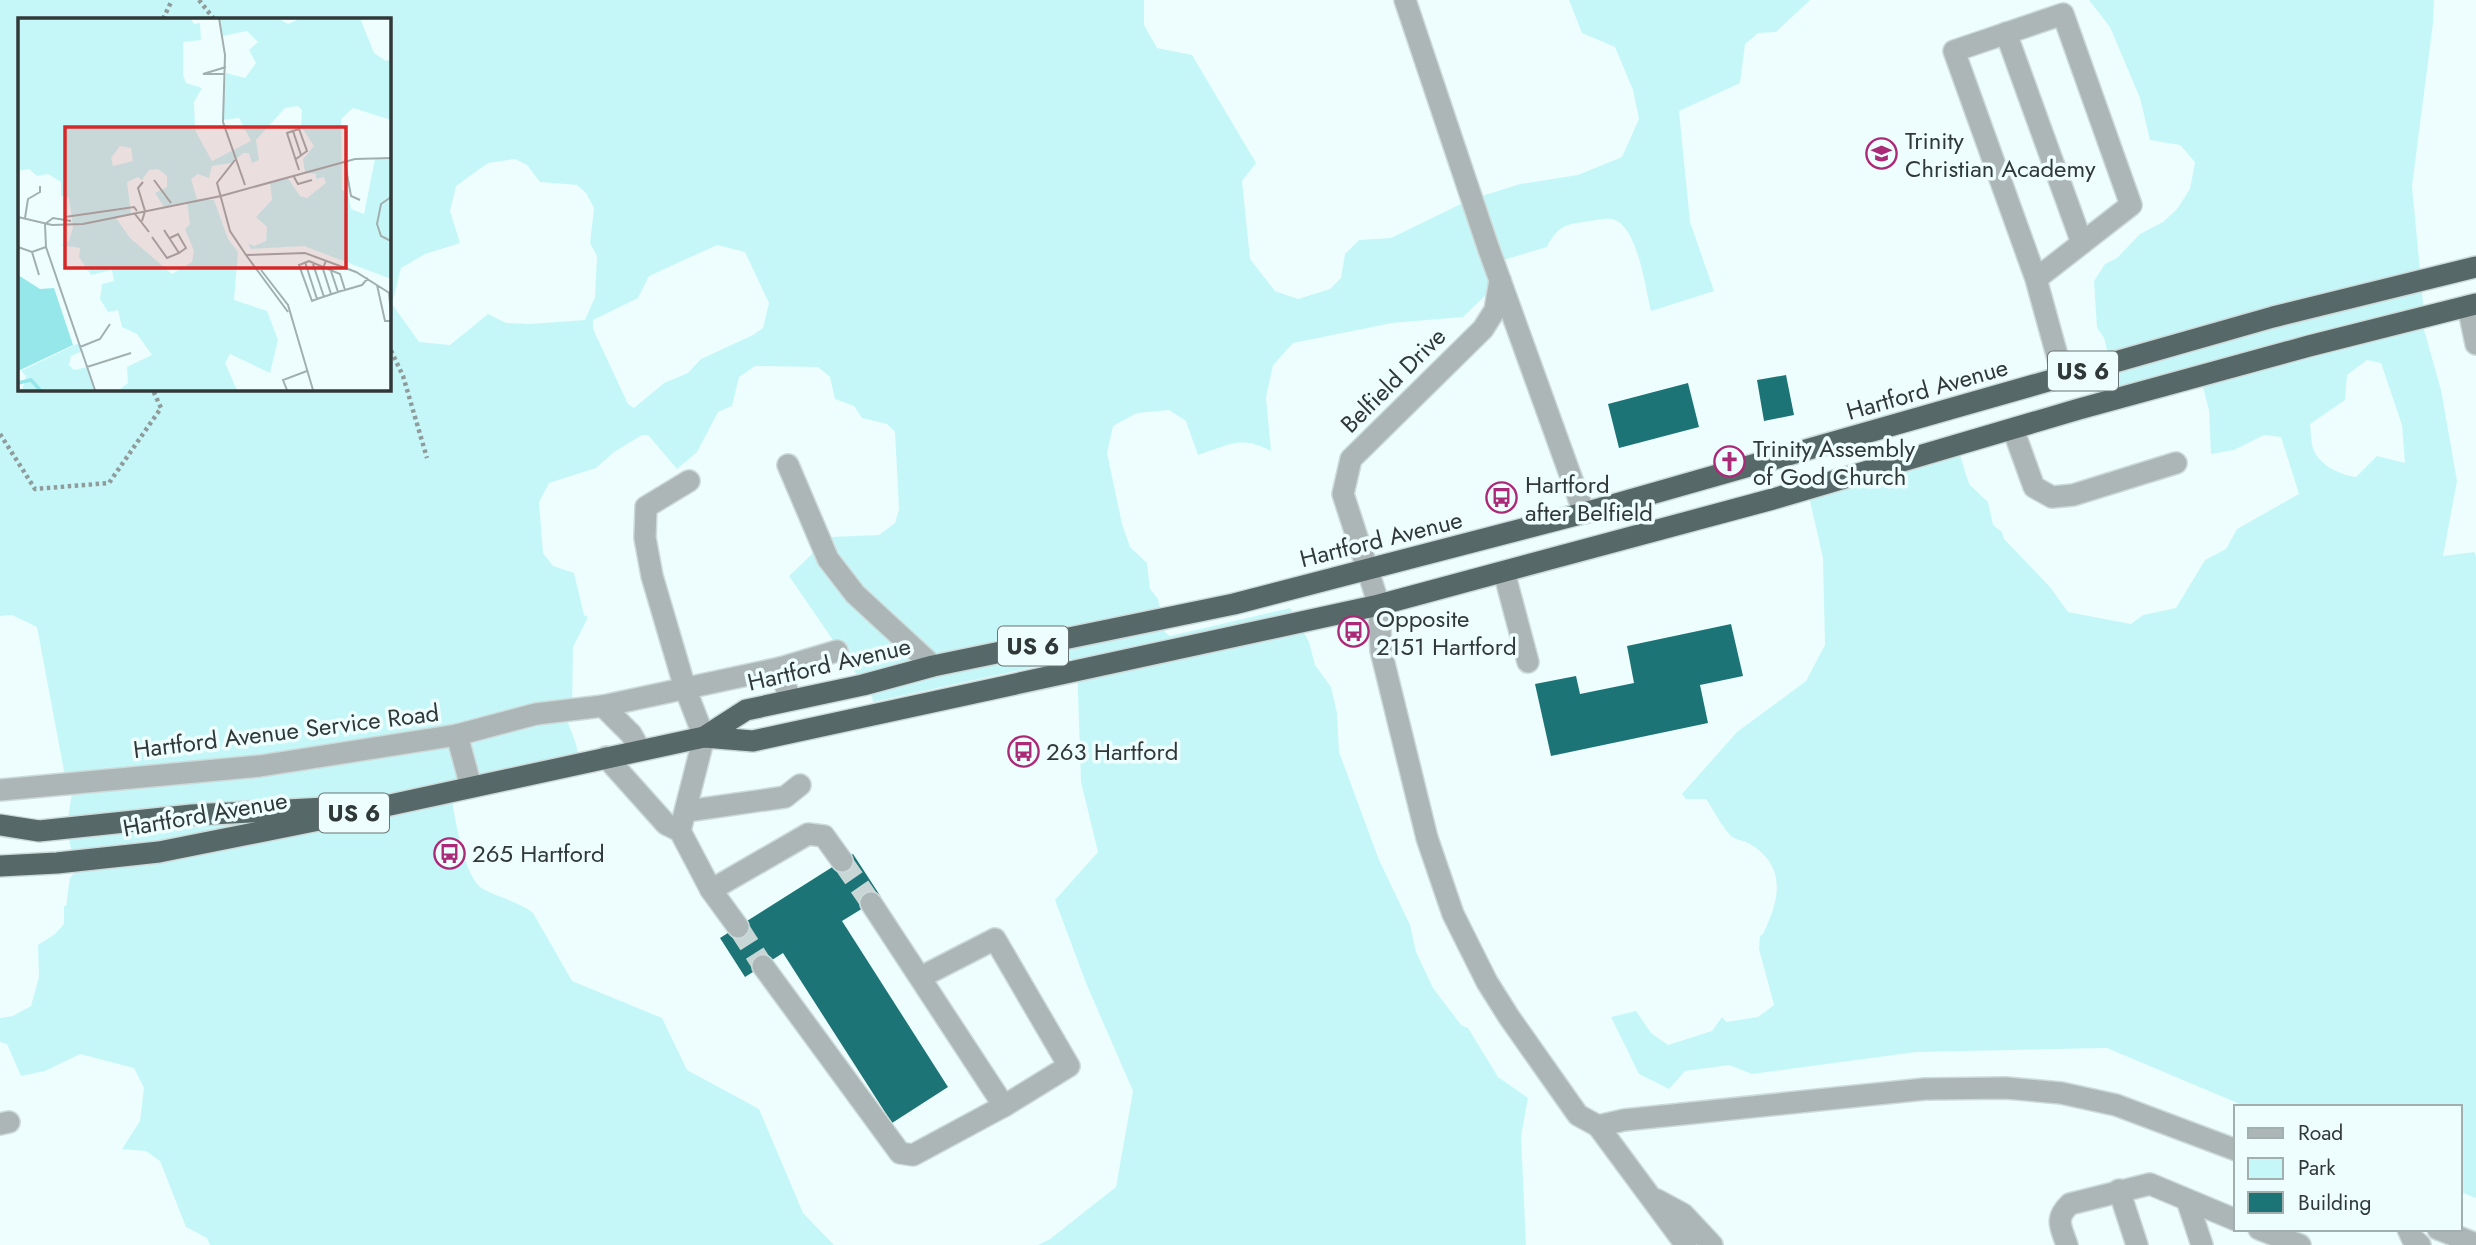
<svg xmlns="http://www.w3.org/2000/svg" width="2476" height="1245" font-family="Jost,sans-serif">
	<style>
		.green { fill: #c6f7f8; fill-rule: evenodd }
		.building { fill: #1c7476 }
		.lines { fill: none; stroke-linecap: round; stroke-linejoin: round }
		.minor-tunnel { stroke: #c8d6d6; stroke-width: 21; stroke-dasharray: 21 10; stroke-linecap: butt }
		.minor-casing { stroke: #ccdada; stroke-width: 24 }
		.highway-casing { stroke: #ccdada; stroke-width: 24 }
		.path { stroke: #909c9c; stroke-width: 4.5; stroke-dasharray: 3.5 3.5; stroke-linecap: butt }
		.minor { stroke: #adb6b6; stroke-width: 21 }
		.highway { stroke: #576868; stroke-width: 21 }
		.labels { text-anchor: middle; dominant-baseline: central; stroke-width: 7; stroke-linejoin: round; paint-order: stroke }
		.shield { fill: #eefefe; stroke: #697373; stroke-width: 2 }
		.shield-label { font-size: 23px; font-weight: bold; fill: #303838 }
		.poi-label { font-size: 24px; fill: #303838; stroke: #eefefe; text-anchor: start }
		.street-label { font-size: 24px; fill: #303838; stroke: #eefefe }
		.inset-river { fill: none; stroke: #96e7e9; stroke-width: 3.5 }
		.inset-road { fill: none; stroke: #a2afaf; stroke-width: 2 }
		.view { fill: #d62828; fill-opacity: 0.15; stroke: #d62828; stroke-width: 3.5 }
		.inset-edge { fill: none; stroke: #303838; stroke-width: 3.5 }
	</style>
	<rect width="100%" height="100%" fill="#eefefe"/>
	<g class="green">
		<path d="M 0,0 L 1144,0 L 1144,25 L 1157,48 L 1192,55 L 1256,163 L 1242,181 L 1250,259 L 1275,291 L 1298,299 L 1330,289 L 1341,278 L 1345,254 L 1359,240 L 1391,238 L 1469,200 L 1520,184 L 1578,175 L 1622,157 L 1639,119 L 1633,90 L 1615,47 L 1582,33 L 1569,0 L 1810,0 L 1776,32 L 1758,33 L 1745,44 L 1740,83 L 1679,111 L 1690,222 L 1714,291 L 1651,311 C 1645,288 1638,225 1612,219 C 1604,218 1592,221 1584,222 C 1563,224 1556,229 1547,247 L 1500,261 L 1490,291 L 1463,317 L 1392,323 L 1293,343 L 1273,365 L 1266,397 L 1271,451 C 1239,435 1230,445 1198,455 L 1186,421 L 1169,410 L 1137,413 L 1113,426 L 1107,453 L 1122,524 L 1130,547 L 1147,563 L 1150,589 L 1158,599 L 1165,632 L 1170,636 L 1290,608 L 1309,642 L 1315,665 L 1331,687 L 1337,713 L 1339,752 L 1379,860 L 1410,925 L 1416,952 L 1433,988 L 1461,1025 L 1468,1028 L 1498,1077 L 1528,1098 L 1521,1136 L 1526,1245 L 1038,1245 L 1050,1239 L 1116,1187 L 1133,1091 L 1086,983 L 1055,900 L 1098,852 L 1081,782 L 1077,662 L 1071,659 L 873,702 L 872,697 L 789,576 L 830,537 L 879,535 L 895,523 L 899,509 L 895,432 L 887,424 L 862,418 L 854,406 L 835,399 L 830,377 L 818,367 L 755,366 L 739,377 L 732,406 L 718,412 L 697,452 L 677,469 L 648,435 L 642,435 L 614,452 L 596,468 L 549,483 L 539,502 L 543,553 L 553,566 L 574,573 L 584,615 L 588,617 L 573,647 L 572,710 L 568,723 L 576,744 L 581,769 L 452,801 C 456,822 464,878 483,889 C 499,898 518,901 533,913 L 572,981 L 662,1018 L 687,1070 L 759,1109 L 803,1213 L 834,1245 L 210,1245 L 207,1238 L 186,1227 L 160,1161 L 146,1151 L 122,1149 L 140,1121 L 144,1088 L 134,1068 L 80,1054 L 45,1071 L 21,1076 L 7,1044 L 0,1042 L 0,1018 L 13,1016 L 31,1006 L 39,977 L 38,945 L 55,934 L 64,924 L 64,906 L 66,906 L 70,878 L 78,868 C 64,835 67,822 73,788 L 67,787 L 37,627 L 12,615 L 0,616 ZM 19,19 L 388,19 L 388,388 L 19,388 ZM 515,159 L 527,165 L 540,182 L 577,185 L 586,193 L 594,208 L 590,243 L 597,256 L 595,297 L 585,320 L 530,324 L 506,323 L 488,314 L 450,345 L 419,342 L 392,304 L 401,268 L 425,254 L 460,243 L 450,211 L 456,186 L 488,163 ZM 717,245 L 745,252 L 769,303 L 763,328 L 753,335 L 701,359 L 688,373 L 664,383 L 634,408 L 628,404 L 593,329 L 593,320 L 638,298 L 649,276 Z"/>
		<path d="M 2089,0 L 2434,0 L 2433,23 L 2412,186 L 2424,313 L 2421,319 L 2441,390 L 2457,481 L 2443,556 L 2474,552 L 2476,556 L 2476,1198 L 2460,1192 L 2460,1107 L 2247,1107 L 2107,1048 L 1916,1052 L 1752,1074 L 1729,1065 L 1685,1071 L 1669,1089 L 1639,1074 L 1611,1017 L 1636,1011 L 1651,1033 L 1668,1045 L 1712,1031 L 1722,1017 L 1726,1022 L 1758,1017 L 1774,1005 L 1759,949 L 1760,936 L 1763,934 C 1779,901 1788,867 1750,844 C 1743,840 1735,840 1730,835 C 1721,825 1714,811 1706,799 L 1686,799 L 1682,794 L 1737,732 L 1806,681 L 1825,645 L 1823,558 L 1805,479 L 1810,475 L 1955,439 L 1969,484 L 1988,502 L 1993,525 L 2002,532 L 2004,539 L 2050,587 L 2068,612 L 2131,624 L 2143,615 L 2176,608 L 2205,560 L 2226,549 L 2237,529 L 2299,494 L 2281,437 L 2264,435 L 2234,450 L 2211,454 L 2209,410 L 2201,380 L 2118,394 L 2104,338 L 2097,328 L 2094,281 L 2105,264 L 2117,258 L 2140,234 L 2163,222 L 2177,209 L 2190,189 L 2195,162 L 2180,145 L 2150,140 L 2140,98 L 2110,27 ZM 2367,360 L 2381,363 L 2402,425 L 2405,463 L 2377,456 L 2356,477 C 2341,475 2321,466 2314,451 C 2311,444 2311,432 2310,424 L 2345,400 L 2347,375 Z"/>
	</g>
	<g class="building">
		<path d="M 1786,375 L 1794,415 L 1764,421 L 1757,380 Z"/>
		<path d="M 1688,383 L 1699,427 L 1619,448 L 1608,404 Z"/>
		<path d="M 1731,624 L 1743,676 L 1700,685 L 1708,723 L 1551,756 L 1535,684 L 1576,676 L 1580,694 L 1634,683 L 1627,646 Z"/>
		<path d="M 853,854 L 881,897 L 842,921 L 948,1087 L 892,1123 L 783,953 L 745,977 L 720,938 Z"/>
	</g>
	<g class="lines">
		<g class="minor-tunnel">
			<path d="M 842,861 L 871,903"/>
			<path d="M 738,927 L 763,966"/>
		</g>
		<defs>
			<g id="minor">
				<path d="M 1405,0 L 1488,247 L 1584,513"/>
				<path d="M 2006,33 L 2082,243"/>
				<path d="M 2036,279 L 2131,205 L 2063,14 L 1954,51 L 2036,279 L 2063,377"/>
				<path d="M 1500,280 L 1495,310 L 1483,329 L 1351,459 L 1343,494 L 1379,605 L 1381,651 L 1427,838 L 1453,914 L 1487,982 L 1509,1017 L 1578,1115 L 1598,1126"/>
				<path d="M 2468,306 L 2476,344"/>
				<path d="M 2013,429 L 2034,487 L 2052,497 L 2073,495 L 2176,463"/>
				<path d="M 788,465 L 828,559 L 855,594 L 933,666"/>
				<path d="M 1504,572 L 1528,662"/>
				<path d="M 780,668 L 837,651"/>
				<path d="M 603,706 L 780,668 L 790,700"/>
				<path d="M 457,735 L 471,787"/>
				<path d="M 606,757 L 666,824 L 680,831 L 711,890 L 738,927"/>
				<path d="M 0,790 L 260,766 L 457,735 L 536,714 L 603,706 L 631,734 L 640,750"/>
				<path d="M 687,811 L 785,797 L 800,785"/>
				<path d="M 680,831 L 704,737 L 685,688 L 652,576 L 645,538 L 646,507 L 689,481"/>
				<path d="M 711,890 L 808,834 L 824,836 L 842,861"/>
				<path d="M 763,966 L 900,1153 L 913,1155 L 1004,1106 L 871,903"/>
				<path d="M 921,977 L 995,939 L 1069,1066 L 1004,1106"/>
				<path d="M 0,1124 L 9,1122"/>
				<path d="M 2119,1190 L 2137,1245"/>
				<path d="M 1657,1200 L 1683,1214 L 1712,1245"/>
				<path d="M 2187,1200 L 2202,1245"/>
				<path d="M 2259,1229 L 2300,1245"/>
				<path d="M 2408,1229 L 2412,1238 L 2420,1245"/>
				<path d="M 2438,1229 L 2476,1244"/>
				<path d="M 1686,1245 L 1598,1126 L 1624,1120 L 1925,1089 L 2006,1088 L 2061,1093 L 2116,1105 L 2236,1150"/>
				<path d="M 2067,1245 C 2061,1227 2054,1219 2070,1204 L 2150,1184 L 2236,1220"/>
			</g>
			<g id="highway">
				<path d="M 704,737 L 746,710 L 863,685 L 933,666 L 1234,604 L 1584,513 L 2273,317 L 2476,267"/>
				<path d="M 0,825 L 39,831 L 192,815 L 325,808"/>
				<path d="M 0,866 L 57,863 L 159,852 L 344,815 L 704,737 L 753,741 L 1379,605 L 1773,499 L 2079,409 L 2309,346 L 2476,304"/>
			</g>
		</defs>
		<use href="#minor" class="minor-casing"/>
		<use href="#highway" class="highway-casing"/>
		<g class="path">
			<path d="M 199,0 L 214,19"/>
			<path d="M 163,19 L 172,0"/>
			<path d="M 388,344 L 403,376 L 427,458"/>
			<path d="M 0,434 L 35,489 L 109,483 L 161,408 L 152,388"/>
		</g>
		<use href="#minor" class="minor"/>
		<use href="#highway" class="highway"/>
	</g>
	<defs>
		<symbol id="school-ring" viewBox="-11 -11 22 22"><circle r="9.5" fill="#eefefe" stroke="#aa2a78" stroke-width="1.5"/><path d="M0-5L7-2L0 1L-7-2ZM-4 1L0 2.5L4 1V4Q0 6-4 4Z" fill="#aa2a78"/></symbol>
		<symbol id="church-ring" viewBox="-11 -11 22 22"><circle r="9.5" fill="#eefefe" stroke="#aa2a78" stroke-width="1.5"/><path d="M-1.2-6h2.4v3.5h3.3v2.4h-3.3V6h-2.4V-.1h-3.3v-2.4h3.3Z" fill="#aa2a78"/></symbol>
		<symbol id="bus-ring" viewBox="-11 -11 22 22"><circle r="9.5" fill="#eefefe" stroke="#aa2a78" stroke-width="1.5"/><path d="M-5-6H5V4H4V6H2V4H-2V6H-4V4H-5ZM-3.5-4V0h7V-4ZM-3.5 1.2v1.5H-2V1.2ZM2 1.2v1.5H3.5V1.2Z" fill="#aa2a78"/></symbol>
	</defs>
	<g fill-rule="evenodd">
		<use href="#school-ring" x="1864" y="136" width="35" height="35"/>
		<use href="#church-ring" x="1712" y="444" width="35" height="35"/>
		<use href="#bus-ring" x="1484" y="480" width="35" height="35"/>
		<use href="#bus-ring" x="1336" y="614" width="35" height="35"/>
		<use href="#bus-ring" x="1006" y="734" width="35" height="35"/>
		<use href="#bus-ring" x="432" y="836" width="35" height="35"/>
	</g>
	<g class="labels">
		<g class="shield">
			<rect x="2048" y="351.5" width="70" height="39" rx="5"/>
			<rect x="998" y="626.5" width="70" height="39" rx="5"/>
			<rect x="319" y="793.5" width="70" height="39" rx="5"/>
		</g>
		<g class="shield-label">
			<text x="2083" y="371">US 6</text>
			<text x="1033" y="646">US 6</text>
			<text x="354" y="813">US 6</text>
		</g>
		<g class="poi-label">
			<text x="1905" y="140">Trinity<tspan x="1905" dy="28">Christian Academy</tspan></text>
			<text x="1753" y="448">Trinity Assembly<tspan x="1753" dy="28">of God Church</tspan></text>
			<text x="1525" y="484">Hartford<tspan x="1525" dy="28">after Belfield</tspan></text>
			<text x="1376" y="618">Opposite<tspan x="1376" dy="28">2151 Hartford</tspan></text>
			<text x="1046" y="751">263 Hartford</text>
			<text x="472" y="853">265 Hartford</text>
		</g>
		<g class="street-label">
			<text transform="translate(1393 380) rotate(-45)">Belfield Drive</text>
			<text transform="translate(1927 389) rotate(-16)">Hartford Avenue</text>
			<text transform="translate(1381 539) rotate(-14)">Hartford Avenue</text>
			<text transform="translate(829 664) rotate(-13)">Hartford Avenue</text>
			<text transform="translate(286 731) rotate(-7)">Hartford Avenue Service Road</text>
			<text transform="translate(205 814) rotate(-10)">Hartford Avenue</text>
		</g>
	</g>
	<g transform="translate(18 18)">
		<rect width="373" height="373" fill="#eefefe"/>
		<path d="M 0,0 L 172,0 L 176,6 L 182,5 L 183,22 L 165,24 L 165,57 L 168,65 L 184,70 L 176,84 L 177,112 L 194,143 L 233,123 L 221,100 L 204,102 L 208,55 L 227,60 L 238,45 L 231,32 L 240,24 L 229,13 L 204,18 L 201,0 L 260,0 L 270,6 L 283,0 L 342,0 L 356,35 L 368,43 L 373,41 L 373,102 L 335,90 L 323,101 L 324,172 L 330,175 L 333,191 L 346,196 L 357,141 L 373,139 L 373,261 L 286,228 L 233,231 L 230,225 L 236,228 L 248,223 L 249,209 L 238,199 L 254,182 L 252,164 L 269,159 L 282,178 L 289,180 L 308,165 L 306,159 L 298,161 L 298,156 L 287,154 L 285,141 L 296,128 L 283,108 L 284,92 L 280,88 L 267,90 L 238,122 L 241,142 L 234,145 L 231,135 L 225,135 L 213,145 L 194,148 L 191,160 L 180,156 L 173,161 L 179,181 L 196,182 L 210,221 L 220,234 L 216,282 L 249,293 L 260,322 L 252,355 L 212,336 L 207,345 L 219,372 L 101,372 L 110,365 L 109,349 L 134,337 L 119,316 L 104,309 L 100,292 L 90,294 L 82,281 L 84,266 L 96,263 L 94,252 L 73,257 L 61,239 L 62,230 L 43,227 L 51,223 L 55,209 L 51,180 L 43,178 L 43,164 L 30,156 L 19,158 L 11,151 L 0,153 ZM 102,128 L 113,130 L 115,143 L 95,148 L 93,140 ZM 140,151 L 149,158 L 149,169 L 137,175 L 146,189 L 169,184 L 172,206 L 167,211 L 176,233 L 174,244 L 154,256 L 112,220 L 98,200 L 113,196 L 109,164 L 120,159 L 124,162 L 131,152 ZM 61,325 L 64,333 L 53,338 L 51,347 L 56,352 L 69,349 L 76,371 L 4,372 L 8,358 L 3,353 Z" fill="#c6f7f8" fill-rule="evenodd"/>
		<path d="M 0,257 L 22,271 L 36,270 L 55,327 L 0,353 Z" fill="#96e7e9"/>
		<path class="inset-river" d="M 0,365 L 13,362 L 22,372"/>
		<path class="inset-road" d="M 201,0 L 207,37 L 205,104 L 227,167M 207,56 L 185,56 L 208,49M 275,113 L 283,137M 278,141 L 289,133 L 281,111 L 269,115 L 281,152M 217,142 L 199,165 L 212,213 L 228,237M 327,145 L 333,178 L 342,182M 276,159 L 280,166 L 294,162M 136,162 L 153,185M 373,179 L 363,186 L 359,206 L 363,218 L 373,223M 117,196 L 131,214M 0,199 L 34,207 L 65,206 L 203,178 L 337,141 L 373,140M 47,199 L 116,189 L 119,193M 7,200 L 10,181 L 22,174 L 22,168M 124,203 L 127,193 L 120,170 L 125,164M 27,206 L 28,229 L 77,372M 27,206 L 35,200 L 53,203M 134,219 L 149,240 L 161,235 L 146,212M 152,220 L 160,216 L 168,230 L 161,235M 0,229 L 14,234 L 28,229M 14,234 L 21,257M 308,242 L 305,251 L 313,276M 287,244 L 299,281M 295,246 L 306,279M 243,252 L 270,287 L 295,372M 313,253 L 320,274M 359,267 L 367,303 L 373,303M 327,272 L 322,256 L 291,243 L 281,247 L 294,283 L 299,281 L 323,273 L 327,272 L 344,267 L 350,260M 371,275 L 373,297M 270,294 L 228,237 L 287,235 L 338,254 L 373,276M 62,329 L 82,321 L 92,306M 69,349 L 113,335M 269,372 L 265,362 L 289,353"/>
		<path class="view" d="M 47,109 L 328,109 L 328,250 L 47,250 Z"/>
		<rect width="373" height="373" class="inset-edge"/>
	</g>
	<rect x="2234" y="1105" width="228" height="126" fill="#eefefe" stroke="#a2afaf" stroke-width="2"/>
	<rect x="2248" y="1128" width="35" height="10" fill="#adb6b6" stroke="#a2afaf" stroke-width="2"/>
	<text x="2298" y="1140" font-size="21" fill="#303838">Road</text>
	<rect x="2248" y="1158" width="35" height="21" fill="#c6f7f8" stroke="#a2afaf" stroke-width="2"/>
	<text x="2298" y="1175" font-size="21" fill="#303838">Park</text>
	<rect x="2248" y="1192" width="35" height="21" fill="#1c7476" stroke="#a2afaf" stroke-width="2"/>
	<text x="2298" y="1210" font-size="21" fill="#303838">Building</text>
</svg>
